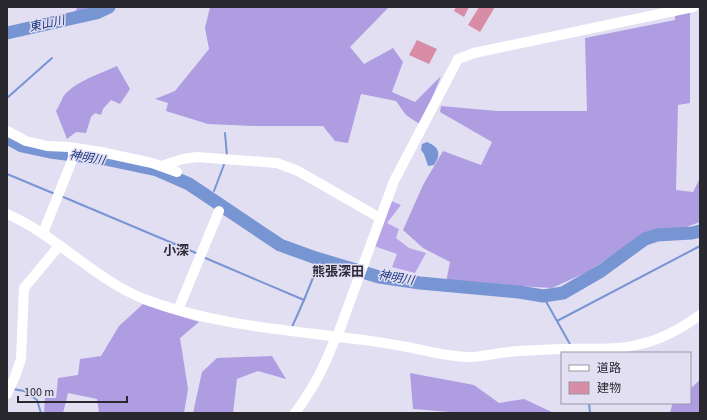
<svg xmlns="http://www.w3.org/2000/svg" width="707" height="420" font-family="'Source Sans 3','Noto Sans JP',sans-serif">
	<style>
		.green { fill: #b7a5e8 }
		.forest { fill: #af9de2 }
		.water { fill: #7895d3 }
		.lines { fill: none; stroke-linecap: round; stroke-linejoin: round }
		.stream { stroke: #7895d3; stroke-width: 2 }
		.river { stroke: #7895d3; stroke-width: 13 }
		.building { fill: #d98ca5 }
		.minor { stroke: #fff; stroke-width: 10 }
		.labels { text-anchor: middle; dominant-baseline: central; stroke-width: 3; stroke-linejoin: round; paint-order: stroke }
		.water-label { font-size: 12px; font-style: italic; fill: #1b3780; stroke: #e3dff3 }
		.quarter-label { font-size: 13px; font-weight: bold; fill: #2e2b39; stroke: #e3dff3 }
	</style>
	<rect width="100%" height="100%" fill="#e3dff3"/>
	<path class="green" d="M 387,199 L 401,205 L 387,223 L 399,229 L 396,238 L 409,248 L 426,253 L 415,273 L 392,267 L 397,254 L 371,245 Z"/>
	<g class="forest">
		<path d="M 76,7 L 106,7 L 97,11 L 71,16 L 77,9 Z"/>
		<path d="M 210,7 L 389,7 L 350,47 L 364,64 L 393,48 L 403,62 L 392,92 L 415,102 L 441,76 L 421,125 L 406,115 L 396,101 L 361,94 L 348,143 L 335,141 L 323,126 L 252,126 L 208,124 L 166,111 L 168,103 L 155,99 L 175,91 L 209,49 L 205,28 Z"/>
		<path d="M 675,7 L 690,7 L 690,103 L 678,105 L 676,190 L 693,192 L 700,178 L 700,222 L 675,231 L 655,231 L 620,250 L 587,272 L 552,288 L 446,282 L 450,262 L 423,248 L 403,230 L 423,185 L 443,151 L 481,165 L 492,142 L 440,112 L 441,106 L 497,111 L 587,111 L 585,38 L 675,20 Z"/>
		<path d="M 117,66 L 130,89 L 120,104 L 111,100 L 103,109 L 101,115 L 95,113 L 91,117 L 86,133 L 76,132 L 67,139 L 56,111 C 59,106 61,101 63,97 C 73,82 102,73 117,66 Z"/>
		<path d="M 143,304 L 199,322 L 180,338 L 188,389 L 184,413 L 99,413 L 97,399 L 68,393 L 63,413 L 44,413 L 45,398 L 56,398 L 58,378 L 78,375 L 80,359 L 101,356 L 119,326 Z"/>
		<path d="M 272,356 L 286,379 L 258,371 L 237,379 L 233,413 L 193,413 L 202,372 L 217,358 Z"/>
		<path d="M 410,373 L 474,385 L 499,403 L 524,399 L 554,413 L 463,413 L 413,409 Z"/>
		<path d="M 700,380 L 700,413 L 670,413 L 672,405 L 674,403 L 690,403 L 690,389 Z"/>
	</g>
	<path class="water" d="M 427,142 C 439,147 442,154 434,165 L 428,166 L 424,154 L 421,150 L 422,144 Z"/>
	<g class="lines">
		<g class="stream">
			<path d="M 7,98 L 52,58"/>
			<path d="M 225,133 L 227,156"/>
			<path d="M 7,174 L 55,194"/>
			<path d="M 214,191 L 225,162"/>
			<path d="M 61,196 L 196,253"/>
			<path d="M 203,257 L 304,300 L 292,327"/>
			<path d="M 543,296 L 571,346"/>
			<path d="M 304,300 L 317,268"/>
			<path d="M 557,321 L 700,246"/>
			<path d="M 13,389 L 24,391 L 37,400 L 41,413"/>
			<path d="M 589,403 L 590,413"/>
		</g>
		<g class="river">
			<path d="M 7,33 L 96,13 L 109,7"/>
			<path d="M 7,138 L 22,146 L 50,152 L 105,159 L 157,170 L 189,184 L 280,245 L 316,258 L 379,277 L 420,283 L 519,292 L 543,296 L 563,293 L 601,271 L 645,239 L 657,235 L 692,233 L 700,231"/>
		</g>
	</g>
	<g class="building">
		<path d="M 456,7 L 469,7 L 464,17 L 454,11 Z"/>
		<path d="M 479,7 L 495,7 L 480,32 L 468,25 Z"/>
		<path d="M 417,40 L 437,49 L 429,64 L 409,55 Z"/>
	</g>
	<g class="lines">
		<g class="minor">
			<path d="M 7,131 L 26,141 L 47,146 L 69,147 L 101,152 L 152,163 L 177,172"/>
			<path d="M 161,166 L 183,159 L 197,157 L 277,163 L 298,171 L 380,218"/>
			<path d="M 7,214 C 56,235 94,279 144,299 C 215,326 289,330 364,340 C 378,342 393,344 407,347 C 428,351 448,357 469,357 C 482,357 496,353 509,352 C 526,350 543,350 560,349 C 587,348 616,351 641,344 C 663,339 682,328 700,315"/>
			<path d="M 43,233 L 73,158 L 73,149"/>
			<path d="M 178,310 L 219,211"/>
			<path d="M 7,394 L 14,379 L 21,359 L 24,288 L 59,246"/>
			<path d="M 295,413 C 306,398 316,383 324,365 C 329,355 331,346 337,337 L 394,181 L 458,59 L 474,53 L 693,7"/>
		</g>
	</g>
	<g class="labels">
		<g class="water-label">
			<text transform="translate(47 24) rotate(-12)">東山川</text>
			<text transform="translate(87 158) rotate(10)">神明川</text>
			<text transform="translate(396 278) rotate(10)">神明川</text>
		</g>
		<g class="quarter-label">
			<text x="176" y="251">小深</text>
			<text x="338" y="272">熊張深田</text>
		</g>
	</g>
	<rect width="707" height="420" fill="none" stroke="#2a282f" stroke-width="16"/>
	<rect x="561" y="352" width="130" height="52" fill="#e3dff3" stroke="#9996a5"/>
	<rect x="569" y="365" width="20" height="6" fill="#ffffff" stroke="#9996a5"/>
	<text x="597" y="372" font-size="12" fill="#2a282f">道路</text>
	<rect x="569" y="382" width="20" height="12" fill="#d98ca5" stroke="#9996a5"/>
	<text x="597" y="392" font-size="12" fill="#2a282f">建物</text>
	<path d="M18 396v6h109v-6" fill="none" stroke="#2a282f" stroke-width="2"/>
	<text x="24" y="396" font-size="12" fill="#2a282f" stroke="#e3dff3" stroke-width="3" paint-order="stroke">100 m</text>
</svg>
